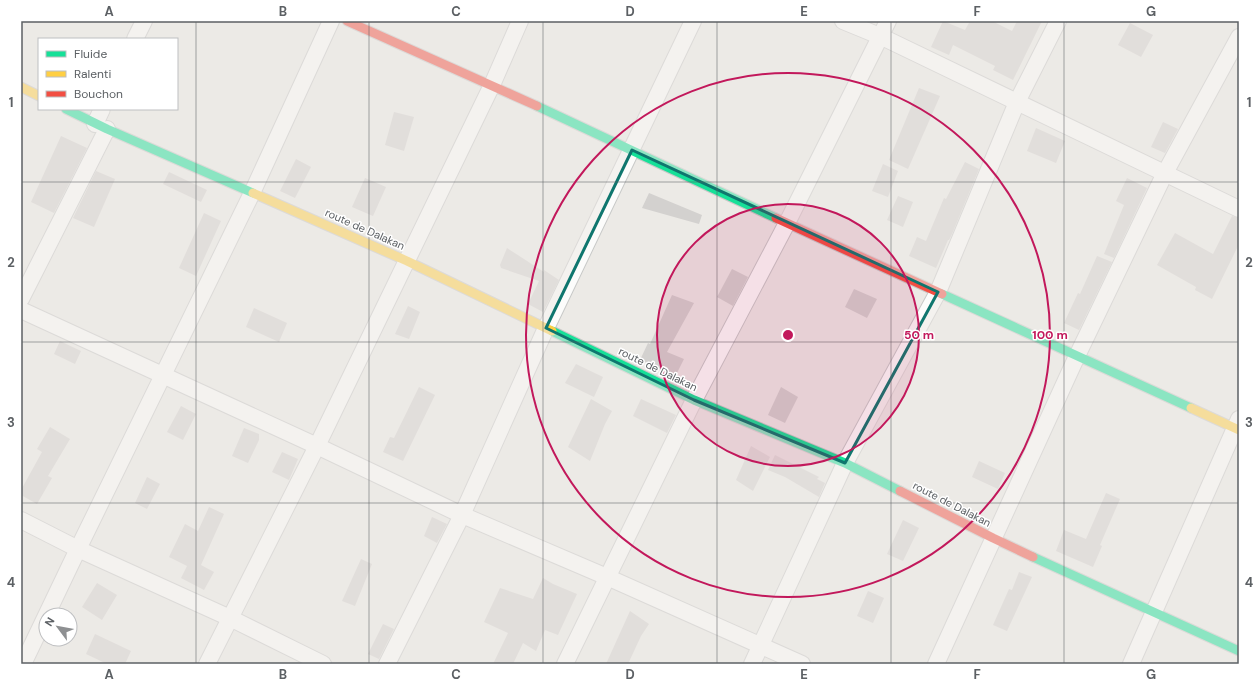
<svg xmlns="http://www.w3.org/2000/svg" width="1260" height="685" font-family="'DM Sans',sans-serif">
	<style>
		.building { fill: #d3d1cf }
		.lines { fill: none; stroke-linecap: round; stroke-linejoin: round }
		.street-casing { stroke: #c8c9c8; stroke-width: 18 }
		.fast-casing { stroke: #c8c8c7; stroke-width: 11 }
		.slow-casing { stroke: #c8c8c7; stroke-width: 11 }
		.jam-casing { stroke: #c8c8c7; stroke-width: 11 }
		.street { stroke: #fcfcfb; stroke-width: 16 }
		.fast { stroke: #16e098; stroke-width: 9 }
		.slow { stroke: #ffcf43; stroke-width: 9 }
		.jam { stroke: #f24e42; stroke-width: 9 }
		.marked { fill: none; stroke: #0f766e; stroke-width: 3; stroke-linejoin: round }
		.grid { fill: none; stroke: #5c6064; stroke-width: 1; stroke-opacity: 0.55 }
		.ring { fill: none; stroke: #c2185b; stroke-width: 2 }
		.labels { text-anchor: middle; dominant-baseline: central; stroke-width: 3; stroke-linejoin: round; paint-order: stroke }
		.street-label { font-size: 11px; fill: #5c6064; stroke: #fff }
		.centre { fill: #c2185b; stroke: #fff; stroke-width: 2 }
		.ring-label { font-size: 12px; text-anchor: middle; font-weight: bold; fill: #c2185b; stroke: #fff; stroke-width: 3; stroke-linejoin: round; paint-order: stroke }
		.neatline { fill: none; stroke: #5c6064; stroke-width: 1.5 }
		.grid-label { font-size: 13px; text-anchor: middle; font-weight: bold; fill: #5c6064 }
	</style>
	<rect width="100%" height="100%" fill="#eceae6"/>
	<g class="building">
		<path d="M 943,21 L 965,30 L 970,21 L 992,21 L 1012,31 L 1017,21 L 1042,21 L 1013,80 L 993,70 L 995,66 L 953,45 L 949,55 L 931,47 Z"/>
		<path d="M 1130,23 L 1153,35 L 1141,57 L 1118,45 Z"/>
		<path d="M 919,88 L 940,96 L 908,169 L 889,160 Z"/>
		<path d="M 394,112 L 414,117 L 404,151 L 385,145 Z"/>
		<path d="M 1163,122 L 1178,129 L 1165,153 L 1151,147 Z"/>
		<path d="M 1036,128 L 1065,141 L 1056,163 L 1027,151 Z"/>
		<path d="M 61,136 L 87,148 L 54,213 L 31,202 Z"/>
		<path d="M 296,159 L 311,167 L 295,198 L 280,191 Z"/>
		<path d="M 965,162 L 979,169 L 952,234 L 949,240 L 948,240 L 936,268 L 909,256 L 917,237 L 926,241 L 944,198 L 946,199 Z"/>
		<path d="M 883,164 L 898,171 L 888,197 L 872,191 Z"/>
		<path d="M 96,171 L 115,179 L 94,227 L 73,218 Z"/>
		<path d="M 169,172 L 207,190 L 201,202 L 163,184 Z"/>
		<path d="M 365,178 L 386,187 L 373,216 L 352,207 Z"/>
		<path d="M 1127,178 L 1147,188 L 1114,258 L 1104,254 L 1124,205 L 1116,201 Z"/>
		<path d="M 649,193 L 702,215 L 699,224 L 642,208 Z"/>
		<path d="M 898,196 L 913,202 L 903,227 L 887,220 Z"/>
		<path d="M 204,213 L 221,221 L 196,276 L 179,268 Z"/>
		<path d="M 1232,216 L 1239,218 L 1239,244 L 1212,299 L 1195,290 L 1196,287 L 1157,265 L 1175,233 L 1213,254 Z"/>
		<path d="M 507,248 L 544,272 L 544,270 L 559,280 L 543,312 L 528,304 L 539,281 L 501,268 L 500,265 Z"/>
		<path d="M 1097,256 L 1112,262 L 1079,330 L 1064,323 L 1078,293 L 1080,294 Z"/>
		<path d="M 732,269 L 748,277 L 733,306 L 717,297 Z"/>
		<path d="M 854,289 L 877,299 L 867,318 L 845,307 Z"/>
		<path d="M 672,295 L 694,303 L 667,352 L 684,359 L 676,375 L 640,360 L 648,343 L 650,344 Z"/>
		<path d="M 408,306 L 420,312 L 409,339 L 395,334 Z"/>
		<path d="M 254,308 L 287,323 L 279,342 L 246,327 Z"/>
		<path d="M 60,341 L 81,351 L 75,364 L 54,354 Z"/>
		<path d="M 576,364 L 603,377 L 594,397 L 565,383 Z"/>
		<path d="M 419,387 L 435,395 L 403,461 L 383,452 L 390,437 L 394,438 Z"/>
		<path d="M 781,387 L 798,397 L 785,423 L 768,415 Z"/>
		<path d="M 591,399 L 612,411 L 605,424 L 590,461 L 568,447 Z"/>
		<path d="M 641,399 L 676,415 L 667,433 L 633,416 Z"/>
		<path d="M 181,406 L 196,414 L 183,440 L 167,432 Z"/>
		<path d="M 50,427 L 70,439 L 48,476 L 52,478 L 37,504 L 21,495 L 21,490 L 42,452 L 37,449 Z"/>
		<path d="M 244,428 L 259,434 L 259,440 L 248,463 L 232,456 Z"/>
		<path d="M 751,446 L 770,457 L 753,491 L 736,480 Z"/>
		<path d="M 282,452 L 298,459 L 289,480 L 272,472 Z"/>
		<path d="M 775,455 L 819,477 L 817,479 L 825,483 L 819,497 L 785,477 L 768,470 Z"/>
		<path d="M 979,461 L 1005,473 L 998,489 L 972,477 Z"/>
		<path d="M 147,477 L 160,484 L 147,509 L 135,503 Z"/>
		<path d="M 1106,493 L 1120,499 L 1100,545 L 1102,546 L 1093,567 L 1056,551 L 1064,530 L 1086,539 Z"/>
		<path d="M 209,507 L 224,514 L 201,565 L 214,572 L 204,590 L 181,578 L 187,566 L 169,557 L 185,524 L 198,531 Z"/>
		<path d="M 432,517 L 447,524 L 437,543 L 424,536 Z"/>
		<path d="M 903,520 L 919,528 L 903,561 L 887,554 Z"/>
		<path d="M 361,559 L 372,564 L 355,606 L 342,601 Z"/>
		<path d="M 1019,572 L 1032,577 L 1007,631 L 993,625 L 1009,589 L 1012,590 Z"/>
		<path d="M 543,578 L 553,584 L 577,594 L 558,635 L 545,630 L 536,651 L 523,643 L 513,664 L 493,664 L 508,633 L 484,622 L 500,588 L 533,599 Z"/>
		<path d="M 97,583 L 117,595 L 102,620 L 82,607 Z"/>
		<path d="M 868,591 L 884,598 L 873,623 L 857,616 Z"/>
		<path d="M 630,611 L 649,624 L 641,636 L 628,664 L 606,664 Z"/>
		<path d="M 383,624 L 394,629 L 379,659 L 368,654 Z"/>
		<path d="M 95,634 L 131,651 L 125,664 L 107,664 L 86,654 Z"/>
	</g>
	<g class="lines">
		<defs>
			<g id="street">
				<path d="M 843,21 L 882,37 L 1239,209"/>
				<path d="M 135,39 L 144,21"/>
				<path d="M 95,124 L 102,109"/>
				<path d="M 21,299 L 107,129"/>
				<path d="M 21,310 L 317,446 L 462,515 L 607,577 L 802,664"/>
				<path d="M 21,520 L 78,549 L 230,618 L 323,664"/>
				<path d="M 23,664 L 78,549 L 252,193 L 331,21"/>
				<path d="M 207,664 L 317,446 L 492,85 L 520,21"/>
				<path d="M 387,664 L 462,515 L 546,328 L 693,21"/>
				<path d="M 565,664 L 694,400 L 787,223 L 888,21"/>
				<path d="M 752,664 L 845,463 L 938,292 L 1017,102 L 1058,21"/>
				<path d="M 936,664 L 1077,356 L 1165,173 L 1239,37"/>
				<path d="M 1131,664 L 1239,419"/>
			</g>
			<g id="fast">
				<path d="M 537,106 L 776,218"/>
				<path d="M 66,109 L 107,129 L 253,193"/>
				<path d="M 942,294 L 1191,408"/>
				<path d="M 552,331 L 694,400 L 845,463 L 900,491"/>
				<path d="M 1033,557 L 1239,651"/>
			</g>
			<g id="slow">
				<path d="M 21,87 L 39,96"/>
				<path d="M 253,193 L 407,261 L 552,331"/>
				<path d="M 1191,408 L 1239,430"/>
			</g>
			<g id="jam">
				<path d="M 347,21 L 537,106"/>
				<path d="M 776,218 L 942,294"/>
				<path d="M 900,491 L 993,538 L 1033,557"/>
			</g>
		</defs>
		<use href="#street" class="street-casing"/>
		<use href="#fast" class="fast-casing"/>
		<use href="#slow" class="slow-casing"/>
		<use href="#jam" class="jam-casing"/>
		<use href="#street" class="street"/>
		<use href="#fast" class="fast"/>
		<use href="#slow" class="slow"/>
		<use href="#jam" class="jam"/>
	</g>
	<path d="M0 0H1260V685H0ZM 632,150 L 938,292 L 845,463 L 694,400 L 546,328 Z" fill="#eceae6" fill-opacity=".55" fill-rule="evenodd"/>
	<path class="marked" d="M 632,150 L 938,292 L 845,463 L 694,400 L 546,328 Z"/>
	<path class="grid" d="M 196,21 L 196,664M 369,21 L 369,664M 543,21 L 543,664M 717,21 L 717,664M 891,21 L 891,664M 1064,21 L 1064,664M 21,182 L 1239,182M 21,342 L 1239,342M 21,503 L 1239,503"/>
	<circle cx="788" cy="335" r="131" fill="#c2185b" fill-opacity=".12"/>
	<g class="ring">
		<circle cx="788" cy="335" r="131"/>
		<circle cx="788" cy="335" r="262"/>
	</g>
	<g class="labels">
		<g class="street-label">
			<text transform="translate(365 229) rotate(24)">route de Dalakan</text>
			<text transform="translate(658 369) rotate(26)">route de Dalakan</text>
			<text transform="translate(952 504) rotate(27)">route de Dalakan</text>
		</g>
	</g>
	<circle cx="788" cy="335" r="6" class="centre"/>
	<g class="ring-label">
		<text x="919" y="339">50 m</text>
		<text x="1050" y="339">100 m</text>
	</g>
	<rect width="1260" height="685" fill="none" stroke="#ffffff" stroke-width="44"/>
	<rect x="38" y="38" width="140" height="72" fill="#ffffff" stroke="#bebfc1"/>
	<rect x="46" y="51" width="20" height="6" fill="#16e098" stroke="#bebfc1"/>
	<text x="74" y="58" font-size="12" fill="#5c6064">Fluide</text>
	<rect x="46" y="71" width="20" height="6" fill="#ffcf43" stroke="#bebfc1"/>
	<text x="74" y="78" font-size="12" fill="#5c6064">Ralenti</text>
	<rect x="46" y="91" width="20" height="6" fill="#f24e42" stroke="#bebfc1"/>
	<text x="74" y="98" font-size="12" fill="#5c6064">Bouchon</text>
	<g transform="translate(58 627) rotate(302)"><circle r="19" fill="#ffffff" stroke="#bebfc1"/>
	<path d="M0-3L7 15L0 10L-7 15Z" fill="#8e9092"/>
	<text y="-6" font-size="11" font-weight="bold" text-anchor="middle" fill="#5c6064">N</text>
	</g>
	<rect x="22" y="22" width="1216" height="641" class="neatline"/>
	<g class="grid-label">
		<text x="109" y="16">A</text>
		<text x="283" y="16">B</text>
		<text x="456" y="16">C</text>
		<text x="630" y="16">D</text>
		<text x="804" y="16">E</text>
		<text x="977" y="16">F</text>
		<text x="1151" y="16">G</text>
		<text x="11" y="107">1</text>
		<text x="1249" y="107">1</text>
		<text x="11" y="267">2</text>
		<text x="1249" y="267">2</text>
		<text x="11" y="427">3</text>
		<text x="1249" y="427">3</text>
		<text x="11" y="587">4</text>
		<text x="1249" y="587">4</text>
		<text x="109" y="679">A</text>
		<text x="283" y="679">B</text>
		<text x="456" y="679">C</text>
		<text x="630" y="679">D</text>
		<text x="804" y="679">E</text>
		<text x="977" y="679">F</text>
		<text x="1151" y="679">G</text>
	</g>
</svg>
